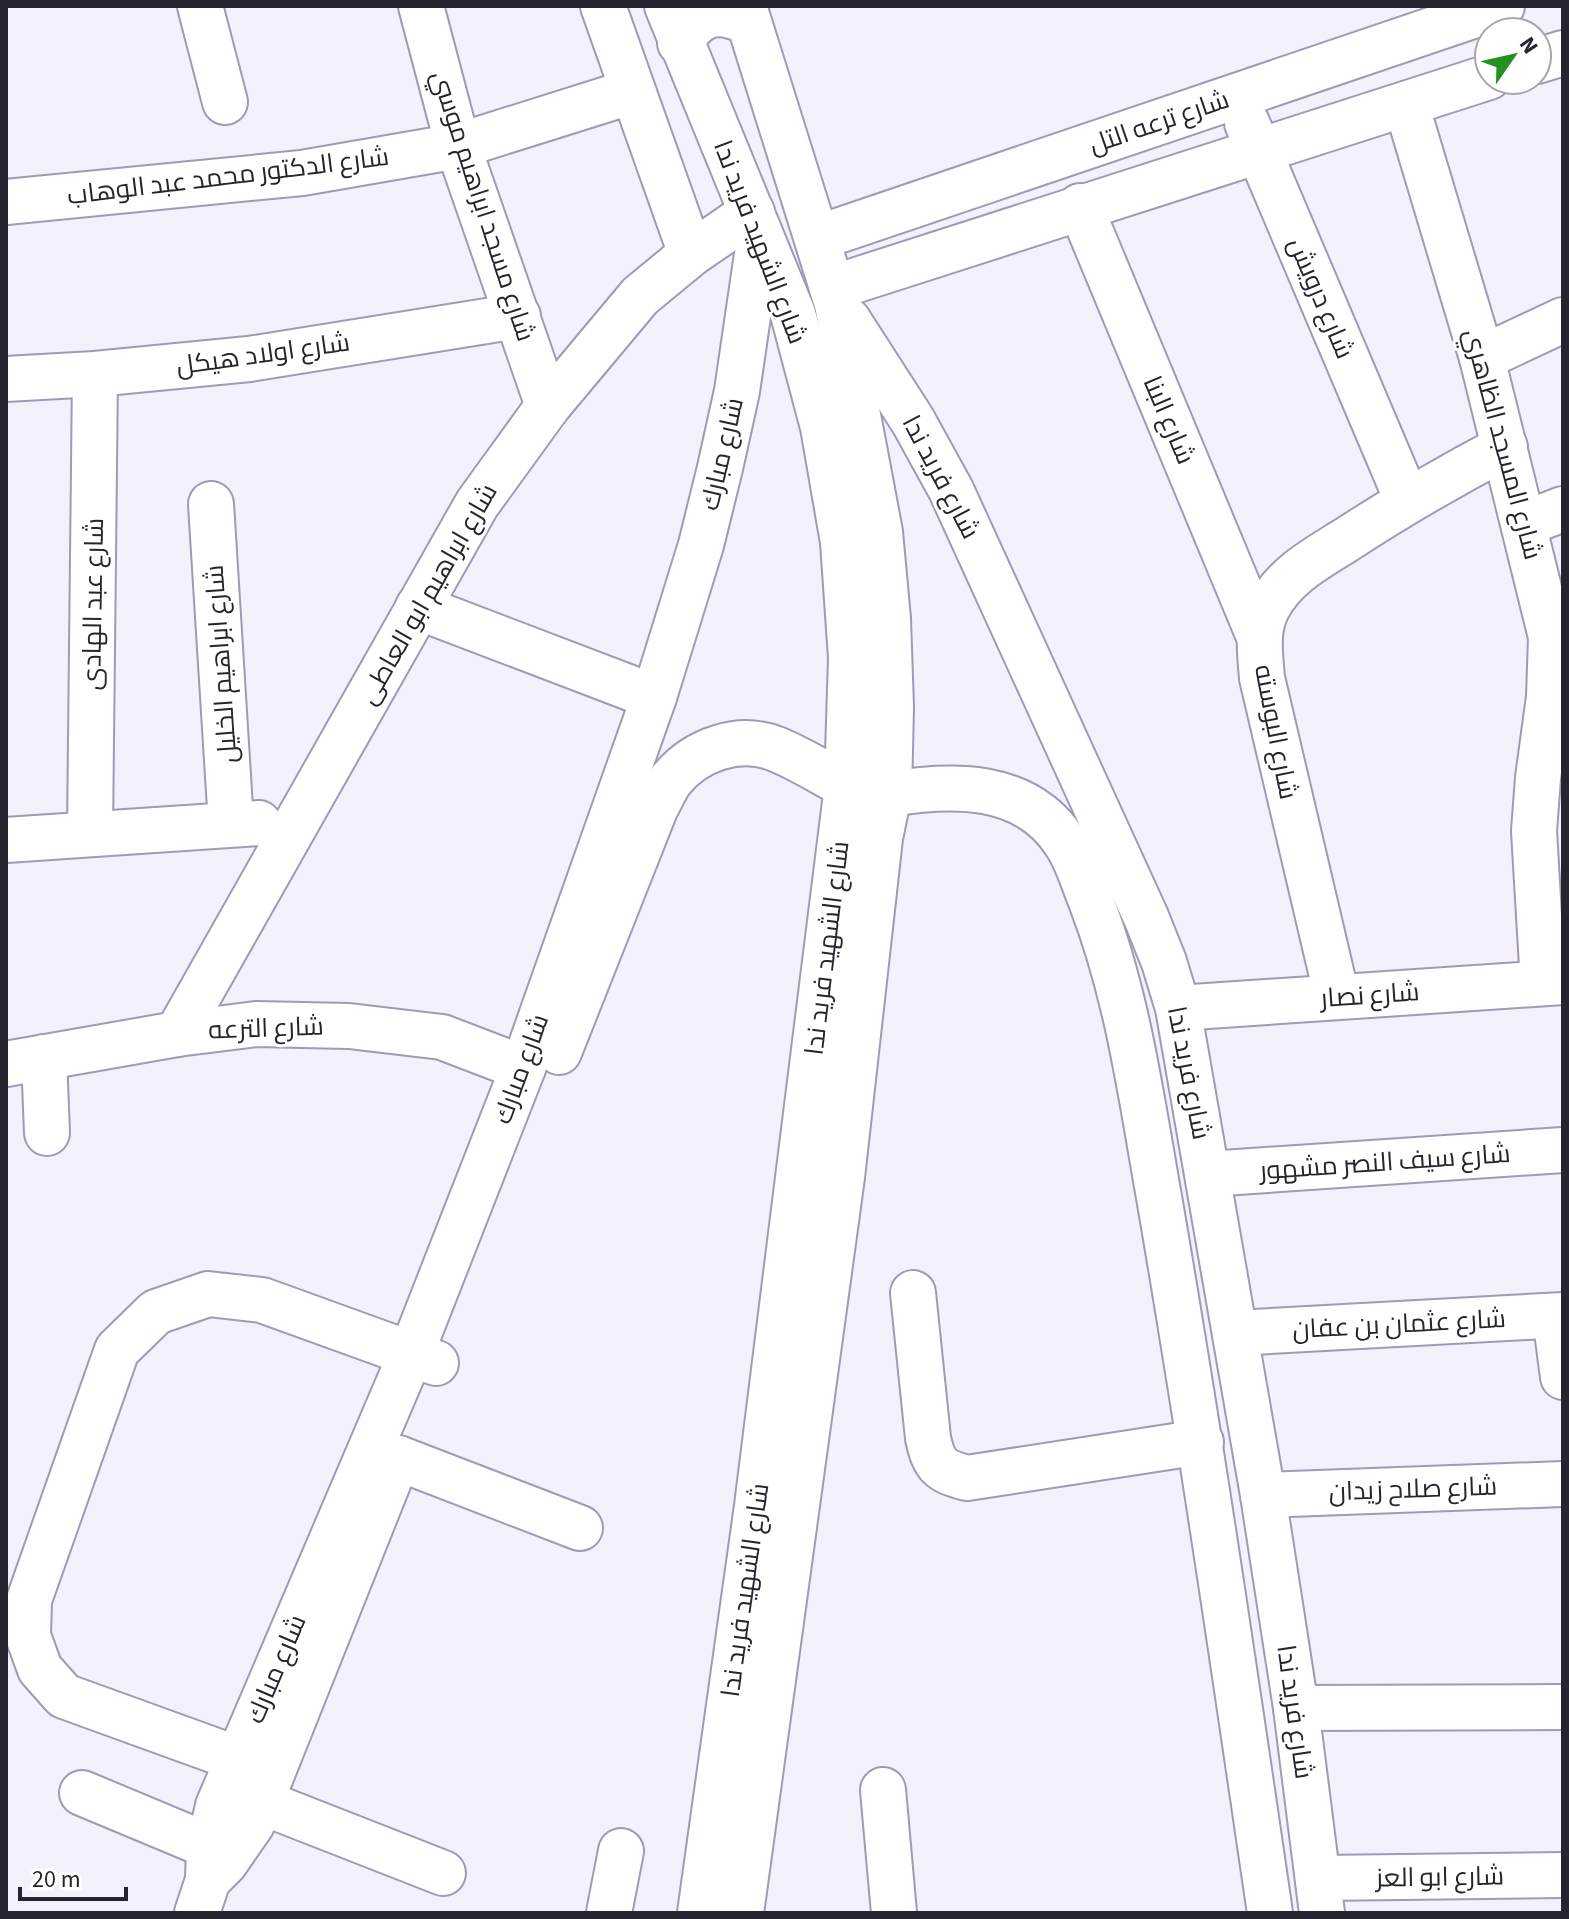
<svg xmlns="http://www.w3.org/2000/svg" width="1569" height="1919" font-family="'Source Sans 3',Cairo,sans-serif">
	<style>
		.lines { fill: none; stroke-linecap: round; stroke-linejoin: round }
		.minor-casing { stroke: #a299b5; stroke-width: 48 }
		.major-casing { stroke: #a299b5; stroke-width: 48 }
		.minor { stroke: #fff; stroke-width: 44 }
		.major { stroke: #fff; stroke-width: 44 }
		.labels { text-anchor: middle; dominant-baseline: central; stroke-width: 6; stroke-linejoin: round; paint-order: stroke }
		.street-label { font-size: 26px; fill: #27232f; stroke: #fff }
	</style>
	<rect width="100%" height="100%" fill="#f4f0fc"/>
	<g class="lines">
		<defs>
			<g id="minor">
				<path d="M 200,6 L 225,102"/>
				<path d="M 421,6 L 458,146 L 548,406"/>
				<path d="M 603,6 L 691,254"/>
				<path d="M 1537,61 L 1563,53"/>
				<path d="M 1406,104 L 1482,358 L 1551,637 L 1549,697 L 1538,778 L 1534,831 L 1543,983"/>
				<path d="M 1247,123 L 1407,500"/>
				<path d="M 6,202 L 302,173 L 458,146 L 633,91"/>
				<path d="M 1080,206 L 1258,634"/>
				<path d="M 817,238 L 1502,6"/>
				<path d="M 832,288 L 1489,77"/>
				<path d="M 1482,358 L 1563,320"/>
				<path d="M 6,379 L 95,374 L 249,359 L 518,316"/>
				<path d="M 211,504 L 231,824"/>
				<path d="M 1524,524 L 1563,509"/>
				<path d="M 418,607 L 654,697"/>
				<path d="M 90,833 L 95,374"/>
				<path d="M 6,840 L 259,823"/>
				<path d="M 1337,997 L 1262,678 C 1260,653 1256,630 1268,607 C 1285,575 1317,558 1346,540 C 1398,506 1450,476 1505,447"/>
				<path d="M 1178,1008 L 1563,982"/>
				<path d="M 177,1034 L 477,504 L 548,406 L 640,296 L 691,254 L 752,212"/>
				<path d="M 559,1052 L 656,807 C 661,799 665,788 671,780 C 695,750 739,734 776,749 C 801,759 824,774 847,786"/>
				<path d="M 44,1057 L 47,1133"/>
				<path d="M 6,1064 L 177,1034 L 256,1024 L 349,1026 L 442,1037 L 523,1068"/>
				<path d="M 1208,1174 L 1563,1150"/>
				<path d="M 913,1293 L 928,1438 C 934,1466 940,1471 967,1478 L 1201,1442"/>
				<path d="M 1555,1316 L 1563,1377"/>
				<path d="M 1235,1333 L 1563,1315"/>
				<path d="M 398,1458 L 580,1528"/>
				<path d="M 1263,1495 L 1563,1484"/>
				<path d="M 1296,1708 L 1563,1707"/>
				<path d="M 238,1759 L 64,1696 L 40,1669 L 28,1636 L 29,1600 L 117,1350 L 156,1312 L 208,1294 L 262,1300 L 436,1363"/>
				<path d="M 883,1790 L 894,1913"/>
				<path d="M 236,1792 L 443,1873"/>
				<path d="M 82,1793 L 209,1846"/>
				<path d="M 1318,1878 L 1563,1875"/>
				<path d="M 208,1880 L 225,1863 L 252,1824 L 398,1458"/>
				<path d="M 197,1913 L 208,1880 L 209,1846 L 218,1806 L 411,1354 L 523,1068 L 654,697 L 701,545 L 720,468 L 737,391 L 760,234"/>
				<path d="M 609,1913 L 621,1851"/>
			</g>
			<g id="major">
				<path d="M 667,6 L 793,314 L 823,427 L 843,542 L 851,658 L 847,786 L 757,1506 L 700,1913"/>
				<path d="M 680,43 C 699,12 715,8 748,22"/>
				<path d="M 848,320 L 913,421 L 951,490 L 1146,917 L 1164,962 L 1178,1008 L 1263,1495 L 1296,1708 L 1322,1913"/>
				<path d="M 889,794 C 952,784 1025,781 1065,842 C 1077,859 1083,882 1091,901 C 1128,997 1141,1096 1159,1197 C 1200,1435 1235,1674 1270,1913"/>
				<path d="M 741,1913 L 842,1177 L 880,838 L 889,794 L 891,707 L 888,619 L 880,532 L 837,304 L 744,6"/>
			</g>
		</defs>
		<use href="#minor" class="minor-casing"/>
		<use href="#major" class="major-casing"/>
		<use href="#minor" class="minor"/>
		<use href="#major" class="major"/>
	</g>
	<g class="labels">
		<g class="street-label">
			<text transform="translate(1159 122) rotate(-19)">شارع ترعه التل</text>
			<text transform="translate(228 176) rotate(-7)">شارع الدكتور محمد عبد الوهاب</text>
			<text transform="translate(483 206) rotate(72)">شارع مسجد ابراهيم موسي</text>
			<text transform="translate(760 242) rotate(69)">شارع الشهيد فريد ندا</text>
			<text transform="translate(1321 298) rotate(67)">شارع درويش</text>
			<text transform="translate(263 354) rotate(-8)">شارع اولاد هيكل</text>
			<text transform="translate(1169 420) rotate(67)">شارع البنا</text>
			<text transform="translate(1503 444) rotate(75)">شارع المسجد الظاهري</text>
			<text transform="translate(722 454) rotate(-77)">شارع مبارك</text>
			<text transform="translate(941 477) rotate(62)">شارع فريد ندا</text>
			<text transform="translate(428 594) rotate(-60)">شارع ابراهيم ابو العاطى</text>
			<text transform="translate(93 604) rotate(-89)">شارع عبد الهادى</text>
			<text transform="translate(221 664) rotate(-94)">شارع ابراهيم الخليل</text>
			<text transform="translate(1276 732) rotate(79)">شارع البوسته</text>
			<text transform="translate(827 948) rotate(-83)">شارع الشهيد فريد ندا</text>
			<text transform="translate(1370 995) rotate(-4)">شارع نصار</text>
			<text transform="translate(266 1028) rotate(-2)">شارع الترعه</text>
			<text transform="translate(521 1069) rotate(-70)">شارع مبارك</text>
			<text transform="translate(1189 1073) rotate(79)">شارع فريد ندا</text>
			<text transform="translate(1385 1162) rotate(-4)">شارع سيف النصر مشهور</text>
			<text transform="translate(1399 1324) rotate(-3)">شارع عثمان بن عفان</text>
			<text transform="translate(1413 1489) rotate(-2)">شارع صلاح زيدان</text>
			<text transform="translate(745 1590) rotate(-82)">شارع الشهيد فريد ندا</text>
			<text transform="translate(276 1669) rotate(-67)">شارع مبارك</text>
			<text transform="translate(1295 1712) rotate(82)">شارع فريد ندا</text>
			<text transform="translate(1440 1877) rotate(-1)">شارع ابو العز</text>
		</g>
	</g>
	<rect width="1569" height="1919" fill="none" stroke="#27232f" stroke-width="16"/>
	<g transform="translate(1513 56) rotate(56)"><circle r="38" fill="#ffffff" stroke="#a9a7ac" stroke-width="2"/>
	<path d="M0-6L14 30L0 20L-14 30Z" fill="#21921d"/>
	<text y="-12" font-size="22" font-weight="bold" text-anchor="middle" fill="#27232f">N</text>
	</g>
	<path d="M20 1887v12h106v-12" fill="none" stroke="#27232f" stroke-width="4"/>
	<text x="32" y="1887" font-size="24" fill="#27232f" stroke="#ffffff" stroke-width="6" paint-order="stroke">20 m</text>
</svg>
